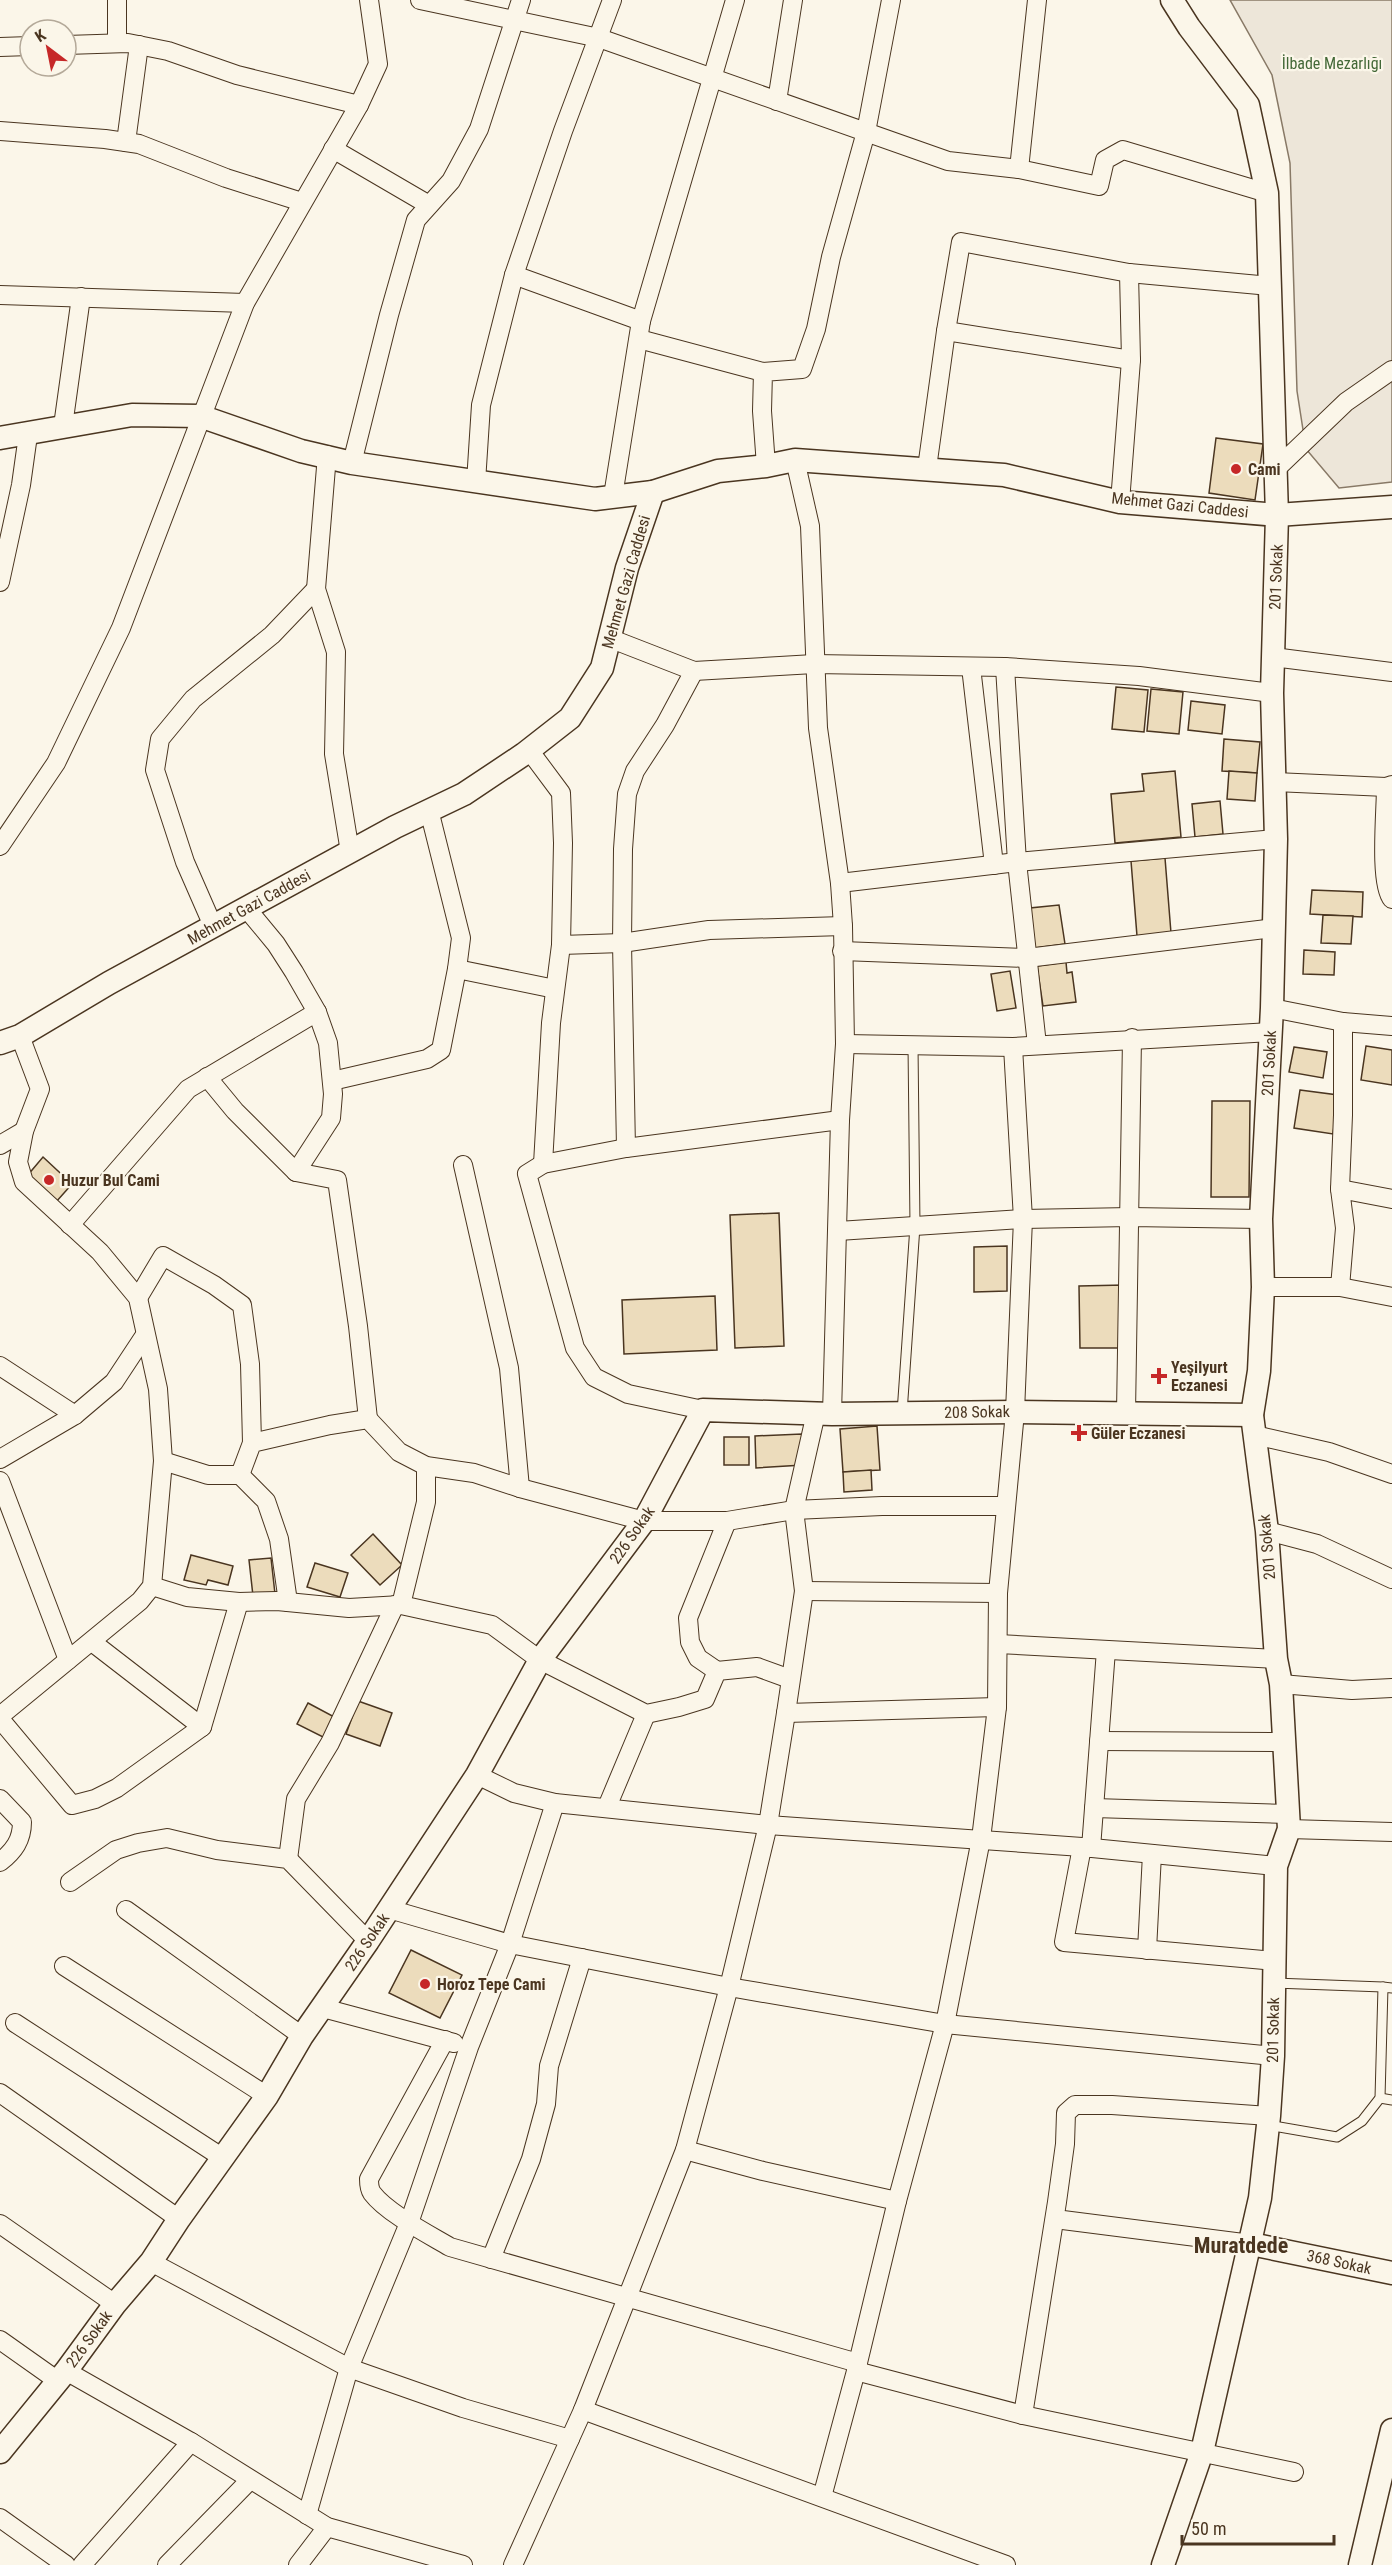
<svg xmlns="http://www.w3.org/2000/svg" width="1392" height="2565" font-family="'Roboto Condensed',sans-serif">
	<style>
		.green { fill: #ede6d9; stroke: #887966; stroke-width: 1.5 }
		.building { fill: #ecdcbc; stroke: #4a3520; stroke-width: 1.5 }
		.lines { fill: none; stroke-linecap: round; stroke-linejoin: round }
		.service-casing { stroke: #4a3520; stroke-width: 11 }
		.minor-casing { stroke: #4a3520; stroke-width: 20 }
		.tertiary-casing { stroke: #4a3520; stroke-width: 25 }
		.service { stroke: #fbf6e9; stroke-width: 9 }
		.minor { stroke: #fbf6e9; stroke-width: 18 }
		.tertiary { stroke: #fbf6e9; stroke-width: 22 }
		.poi-dot { fill: #c62828; stroke: #fbf6e9; stroke-width: 2 }
		.labels { text-anchor: middle; dominant-baseline: central; stroke-width: 4.5; stroke-linejoin: round; paint-order: stroke }
		.park-label { font-size: 16px; fill: #436837; stroke: #fbf6e9 }
		.poi-label { font-size: 16px; font-weight: bold; fill: #4a3520; stroke: #fbf6e9; text-anchor: start }
		.street-label { font-size: 16px; fill: #4a3520; stroke: #fbf6e9 }
		.district-label { font-size: 22px; font-weight: bold; fill: #4a3520; stroke: #fbf6e9 }
	</style>
	<rect width="100%" height="100%" fill="#fbf6e9"/>
	<path class="green" d="M 1230,0 L 1392,0 L 1392,482 L 1339,488 L 1306,449 L 1297,391 L 1290,163 L 1272,75 Z"/>
	<g class="building">
		<path d="M 1216,438 L 1263,444 L 1255,500 L 1209,493 Z"/>
		<path d="M 1116,687 L 1148,690 L 1144,732 L 1112,729 Z"/>
		<path d="M 1151,689 L 1183,692 L 1179,734 L 1147,731 Z"/>
		<path d="M 1191,701 L 1225,705 L 1222,734 L 1188,730 Z"/>
		<path d="M 1224,739 L 1260,742 L 1257,773 L 1222,771 Z"/>
		<path d="M 1175,771 L 1181,837 L 1115,843 L 1111,794 L 1144,791 L 1142,774 Z"/>
		<path d="M 1229,771 L 1257,773 L 1255,801 L 1227,799 Z"/>
		<path d="M 1220,801 L 1223,834 L 1195,837 L 1192,804 Z"/>
		<path d="M 1165,858 L 1171,933 L 1137,936 L 1131,861 Z"/>
		<path d="M 1312,890 L 1363,892 L 1362,917 L 1310,914 Z"/>
		<path d="M 1059,905 L 1065,944 L 1035,948 L 1030,908 Z"/>
		<path d="M 1323,915 L 1353,916 L 1351,944 L 1321,943 Z"/>
		<path d="M 1304,950 L 1335,952 L 1334,975 L 1303,974 Z"/>
		<path d="M 1066,962 L 1067,973 L 1072,972 L 1076,1002 L 1043,1006 L 1037,966 Z"/>
		<path d="M 1010,971 L 1016,1008 L 997,1011 L 991,974 Z"/>
		<path d="M 1366,1046 L 1392,1050 L 1392,1085 L 1361,1080 Z"/>
		<path d="M 1294,1047 L 1327,1052 L 1323,1078 L 1289,1072 Z"/>
		<path d="M 1300,1090 L 1338,1095 L 1333,1134 L 1294,1128 Z"/>
		<path d="M 1212,1101 L 1250,1101 L 1249,1197 L 1211,1197 Z"/>
		<path d="M 43,1157 L 72,1184 L 56,1202 L 27,1176 Z"/>
		<path d="M 779,1213 L 784,1346 L 735,1348 L 730,1215 Z"/>
		<path d="M 1007,1246 L 1007,1291 L 974,1292 L 974,1247 Z"/>
		<path d="M 1124,1285 L 1125,1348 L 1080,1348 L 1079,1286 Z"/>
		<path d="M 715,1296 L 717,1350 L 624,1354 L 622,1300 Z"/>
		<path d="M 877,1426 L 880,1470 L 843,1472 L 840,1429 Z"/>
		<path d="M 802,1434 L 803,1465 L 756,1468 L 755,1436 Z"/>
		<rect x="724" y="1437" width="25" height="28"/>
		<path d="M 871,1470 L 872,1490 L 844,1492 L 843,1472 Z"/>
		<path d="M 373,1534 L 402,1565 L 380,1585 L 351,1555 Z"/>
		<path d="M 191,1555 L 233,1566 L 228,1585 L 208,1580 L 206,1585 L 184,1580 Z"/>
		<path d="M 271,1558 L 275,1594 L 253,1596 L 249,1560 Z"/>
		<path d="M 315,1563 L 348,1573 L 340,1597 L 307,1587 Z"/>
		<path d="M 358,1701 L 392,1713 L 380,1746 L 346,1734 Z"/>
		<path d="M 308,1703 L 340,1720 L 329,1740 L 297,1724 Z"/>
		<path d="M 411,1950 L 462,1975 L 440,2018 L 389,1993 Z"/>
	</g>
	<g class="lines">
		<defs>
			<g id="service">
				<path d="M 902,1413 L 915,1226 L 913,1045"/>
				<path d="M 1274,1983 L 1383,1987"/>
				<path d="M 1380,2098 L 1392,2100"/>
				<path d="M 1268,2125 L 1337,2137 L 1362,2121 L 1380,2098 L 1383,1987 L 1392,1988"/>
			</g>
			<g id="minor">
				<path d="M 420,0 L 599,38 L 948,161 L 1019,169 L 1099,186 L 1105,160 L 1123,150 L 1267,193"/>
				<path d="M 117,43 L 117,0"/>
				<path d="M 66,45 L 128,43 L 168,51 L 237,75 L 359,105"/>
				<path d="M 0,47 L 30,46"/>
				<path d="M 777,101 L 793,0"/>
				<path d="M 0,131 L 105,139 L 139,144 L 226,178 L 302,202"/>
				<path d="M 126,142 L 139,45"/>
				<path d="M 333,149 L 429,205"/>
				<path d="M 1019,169 L 1037,0"/>
				<path d="M 514,275 L 641,321"/>
				<path d="M 0,295 L 245,303"/>
				<path d="M 946,331 L 1131,360"/>
				<path d="M 639,339 L 763,372"/>
				<path d="M 63,426 L 81,297"/>
				<path d="M 327,455 L 316,589 L 336,652 L 334,754 L 350,852"/>
				<path d="M 795,460 L 810,526 L 818,728 L 840,883 L 843,926 L 845,1044 L 840,1120 L 832,1414"/>
				<path d="M 352,463 L 389,315 L 416,220 L 451,181 L 479,129 L 521,0"/>
				<path d="M 766,466 L 762,411 L 763,372 L 802,369 L 816,329 L 831,257 L 866,132 L 891,0"/>
				<path d="M 927,468 L 946,331 L 961,242 L 1129,273 L 1270,286"/>
				<path d="M 1276,469 L 1346,402 L 1392,370"/>
				<path d="M 476,482 L 481,405 L 514,275 L 563,131 L 612,0"/>
				<path d="M 613,496 L 641,321 L 735,0"/>
				<path d="M 1120,502 L 1131,360 L 1129,273"/>
				<path d="M 0,582 L 21,485 L 28,435"/>
				<path d="M 609,638 L 694,671 L 814,664 L 1005,667 L 1139,676 L 1272,693"/>
				<path d="M 1273,657 L 1392,672"/>
				<path d="M 971,667 L 994,865"/>
				<path d="M 1005,667 L 1017,862 L 1037,1045"/>
				<path d="M 529,750 L 561,793 L 563,843 L 561,945 L 551,1023 L 543,1164"/>
				<path d="M 1275,782 L 1386,787 L 1392,785"/>
				<path d="M 1386,787 C 1386,810 1379,884 1392,899"/>
				<path d="M 0,846 L 56,763 L 121,628 L 245,303 L 359,105 L 378,64 L 369,0"/>
				<path d="M 840,883 L 1017,862 L 1276,839"/>
				<path d="M 247,909 L 276,944 L 294,972 L 317,1012 L 328,1043 L 333,1094 L 331,1118 L 296,1172"/>
				<path d="M 213,926 L 185,862 L 155,770 L 160,739 L 193,699 L 272,635 L 316,589"/>
				<path d="M 561,945 L 622,943 L 709,930 L 843,926"/>
				<path d="M 842,951 L 1027,958 L 1274,928"/>
				<path d="M 457,969 L 555,989"/>
				<path d="M 1272,1008 L 1343,1022 L 1392,1026"/>
				<path d="M 845,1044 L 1013,1047 L 1271,1032"/>
				<path d="M 207,1077 L 235,1111 L 296,1172 L 337,1180 L 358,1326 L 368,1419"/>
				<path d="M 332,1081 L 427,1059 L 441,1050 L 457,969 L 461,938 L 429,810"/>
				<path d="M 0,1145 L 24,1131"/>
				<path d="M 626,1148 L 622,943 L 623,849 L 627,794 L 635,771 L 665,725 L 694,671"/>
				<path d="M 463,1165 L 509,1368 L 520,1488"/>
				<path d="M 1340,1189 L 1343,1115 L 1343,1022"/>
				<path d="M 70,1225 L 188,1089 L 317,1012"/>
				<path d="M 838,1231 L 1023,1219 L 1130,1217 L 1261,1219"/>
				<path d="M 1263,1287 L 1340,1287 L 1392,1297"/>
				<path d="M 1340,1287 L 1345,1228 L 1340,1189 L 1392,1199"/>
				<path d="M 138,1298 L 163,1256 L 214,1285 L 242,1305 L 250,1364 L 252,1443"/>
				<path d="M 0,1366 L 75,1415"/>
				<path d="M 703,1410 L 628,1394 L 594,1377 L 575,1348 L 527,1174 L 543,1164 L 626,1148 L 840,1120"/>
				<path d="M 1126,1413 L 1132,1038"/>
				<path d="M 1255,1435 L 1329,1452 L 1392,1474"/>
				<path d="M 0,1459 L 75,1415 L 114,1382 L 145,1335"/>
				<path d="M 163,1461 L 208,1475 L 240,1475 L 252,1443 L 330,1425 L 368,1419 L 399,1452 L 426,1466 L 474,1473 L 520,1488 L 644,1521 L 727,1521 L 794,1510 L 882,1506 L 1006,1506"/>
				<path d="M 240,1475 L 266,1501 L 279,1539 L 288,1602"/>
				<path d="M 0,1481 L 68,1660"/>
				<path d="M 1267,1531 L 1317,1544 L 1392,1579"/>
				<path d="M 152,1586 L 187,1597 L 239,1602 L 277,1601 L 349,1608 L 401,1605 L 492,1625 L 540,1660 L 646,1714 L 679,1707 L 705,1699 L 717,1671 L 757,1667 L 790,1679"/>
				<path d="M 804,1591 L 998,1593"/>
				<path d="M 401,1605 L 426,1502 L 426,1466"/>
				<path d="M 92,1642 L 202,1727"/>
				<path d="M 998,1644 L 1276,1659"/>
				<path d="M 717,1671 L 698,1658 L 690,1642 L 688,1618 L 727,1521"/>
				<path d="M 1281,1684 L 1352,1690 L 1392,1688"/>
				<path d="M 786,1713 L 997,1707"/>
				<path d="M 0,1716 L 140,1601 L 152,1586 L 163,1461 L 158,1389 L 138,1298 L 100,1252 L 24,1182 L 18,1162 L 24,1131 L 40,1089 L 20,1036"/>
				<path d="M 0,1719 L 72,1805 L 95,1799 L 117,1788 L 202,1727 L 239,1602"/>
				<path d="M 1099,1741 L 1284,1742"/>
				<path d="M 477,1775 L 514,1793 L 555,1803 L 768,1825 L 1082,1847 L 1276,1866"/>
				<path d="M 0,1799 L 22,1822 C 22,1840 14,1851 0,1862"/>
				<path d="M 607,1807 L 646,1714"/>
				<path d="M 1094,1808 L 1288,1814"/>
				<path d="M 1289,1829 L 1392,1832"/>
				<path d="M 1082,1847 L 1064,1942 L 1274,1961"/>
				<path d="M 1091,1848 L 1106,1650"/>
				<path d="M 288,1859 L 296,1799 L 330,1743 L 395,1605"/>
				<path d="M 70,1882 L 116,1850 L 138,1843 L 167,1838 L 217,1850 L 288,1859 L 368,1941"/>
				<path d="M 389,1909 L 510,1944 L 729,1987 L 945,2024 L 1273,2056"/>
				<path d="M 126,1910 L 302,2036"/>
				<path d="M 1147,1950 L 1152,1854"/>
				<path d="M 64,1966 L 267,2096"/>
				<path d="M 323,2008 L 454,2043"/>
				<path d="M 15,2023 L 223,2158"/>
				<path d="M 445,2040 L 369,2179 C 369,2184 370,2190 372,2193 C 387,2213 428,2234 450,2247 L 858,2363"/>
				<path d="M 0,2093 L 179,2219"/>
				<path d="M 685,2150 L 763,2171 L 897,2201"/>
				<path d="M 1055,2219 L 1251,2244"/>
				<path d="M 0,2224 L 115,2304"/>
				<path d="M 491,2259 L 531,2159 L 546,2104 L 549,2066 L 582,1958"/>
				<path d="M 151,2262 L 349,2368 L 463,2408 L 570,2439"/>
				<path d="M 0,2340 L 58,2381"/>
				<path d="M 66,2371 L 191,2442 L 327,2527 L 463,2565"/>
				<path d="M 856,2371 L 1023,2415 L 1294,2472"/>
				<path d="M 583,2410 L 1006,2565"/>
				<path d="M 1023,2415 L 1057,2202 L 1065,2144 L 1066,2113 L 1075,2105 L 1112,2105 L 1269,2116"/>
				<path d="M 822,2497 L 856,2371 L 897,2201 L 945,2024 L 981,1839 L 997,1707 L 998,1593 L 1015,1412 L 1023,1219 L 1013,1047"/>
				<path d="M 307,2515 L 349,2368 L 409,2223 L 469,2047 L 510,1944 L 555,1803"/>
				<path d="M 0,2518 L 66,2565"/>
				<path d="M 82,2565 L 191,2442"/>
				<path d="M 167,2565 L 250,2480"/>
				<path d="M 298,2565 L 327,2527"/>
				<path d="M 513,2565 L 583,2410 L 685,2150 L 729,1987 L 768,1825 L 786,1713 L 804,1591 L 794,1510 L 816,1413"/>
			</g>
			<g id="tertiary">
				<path d="M 0,438 L 132,415 L 200,416 L 301,451 L 352,463 L 595,499 L 653,492 L 718,471 L 766,466 L 795,460 L 1004,475 L 1120,502 L 1277,515 L 1392,507"/>
				<path d="M 0,1043 L 20,1036 L 109,983 L 395,827 L 464,794 L 524,754 L 570,718 L 602,668 L 627,568 L 653,492"/>
				<path d="M 1251,2244 L 1392,2273"/>
				<path d="M 0,2452 L 66,2371 L 115,2304 L 151,2262 L 179,2219 L 267,2096 L 302,2036 L 368,1941 L 477,1775 L 540,1660 L 644,1521 L 703,1410 L 832,1414 L 1015,1412 L 1252,1415"/>
				<path d="M 1163,2565 L 1202,2452 L 1260,2198 L 1269,2116 L 1273,2056 L 1276,1866 L 1289,1829 L 1281,1684 L 1276,1659 L 1267,1531 L 1252,1415 L 1259,1371 L 1263,1287 L 1261,1219 L 1272,1008 L 1276,839 L 1272,693 L 1277,515 L 1267,193 L 1248,105 L 1189,27 L 1172,0"/>
				<path d="M 1360,2565 L 1392,2430"/>
			</g>
		</defs>
		<use href="#service" class="service-casing"/>
		<use href="#minor" class="minor-casing"/>
		<use href="#tertiary" class="tertiary-casing"/>
		<use href="#service" class="service"/>
		<use href="#minor" class="minor"/>
		<use href="#tertiary" class="tertiary"/>
	</g>
	<g class="poi-dot">
		<circle cx="1236" cy="469" r="6"/>
		<circle cx="49" cy="1180" r="6"/>
		<path d="M1156 1367h6v6h6v6h-6v6h-6v-6h-6v-6h6z"/>
		<path d="M1076 1424h6v6h6v6h-6v6h-6v-6h-6v-6h6z"/>
		<circle cx="425" cy="1984" r="6"/>
	</g>
	<g class="labels">
		<g class="park-label">
			<text x="1332" y="63">İlbade Mezarlığı</text>
		</g>
		<g class="poi-label">
			<text x="1248" y="469">Cami</text>
			<text x="61" y="1180">Huzur Bul Cami</text>
			<text x="1171" y="1367">Yeşilyurt<tspan x="1171" dy="18">Eczanesi</tspan></text>
			<text x="1091" y="1433">Güler Eczanesi</text>
			<text x="437" y="1984">Horoz Tepe Cami</text>
		</g>
		<g class="street-label">
			<text transform="translate(1180 505) rotate(6)">Mehmet Gazi Caddesi</text>
			<text transform="translate(1276 577) rotate(-88)">201 Sokak</text>
			<text transform="translate(626 582) rotate(-74)">Mehmet Gazi Caddesi</text>
			<text transform="translate(249 907) rotate(-29)">Mehmet Gazi Caddesi</text>
			<text transform="translate(1269 1063) rotate(-87)">201 Sokak</text>
			<text transform="translate(977 1412) rotate(-1)">208 Sokak</text>
			<text transform="translate(632 1535) rotate(-55)">226 Sokak</text>
			<text transform="translate(1267 1547) rotate(-95)">201 Sokak</text>
			<text transform="translate(367 1942) rotate(-56)">226 Sokak</text>
			<text transform="translate(1273 2030) rotate(-89)">201 Sokak</text>
			<text transform="translate(1339 2262) rotate(12)">368 Sokak</text>
			<text transform="translate(89 2339) rotate(-54)">226 Sokak</text>
		</g>
		<g class="district-label">
			<text x="1241" y="2245">Muratdede</text>
		</g>
	</g>
	<g transform="translate(48 48) rotate(328)"><circle r="28" fill="#fbf6e9" stroke="#b4a999" stroke-width="1.5"/>
	<path d="M0-4.5L10 22L0 15L-10 22Z" fill="#c62828"/>
	<text y="-9" font-size="16" font-weight="bold" text-anchor="middle" fill="#4a3520">K</text>
	</g>
	<path d="M1182 2535v9h152v-9" fill="none" stroke="#4a3520" stroke-width="3"/>
	<text x="1191" y="2535" font-size="18" fill="#4a3520" stroke="#fbf6e9" stroke-width="4.5" paint-order="stroke">50 m</text>
</svg>
